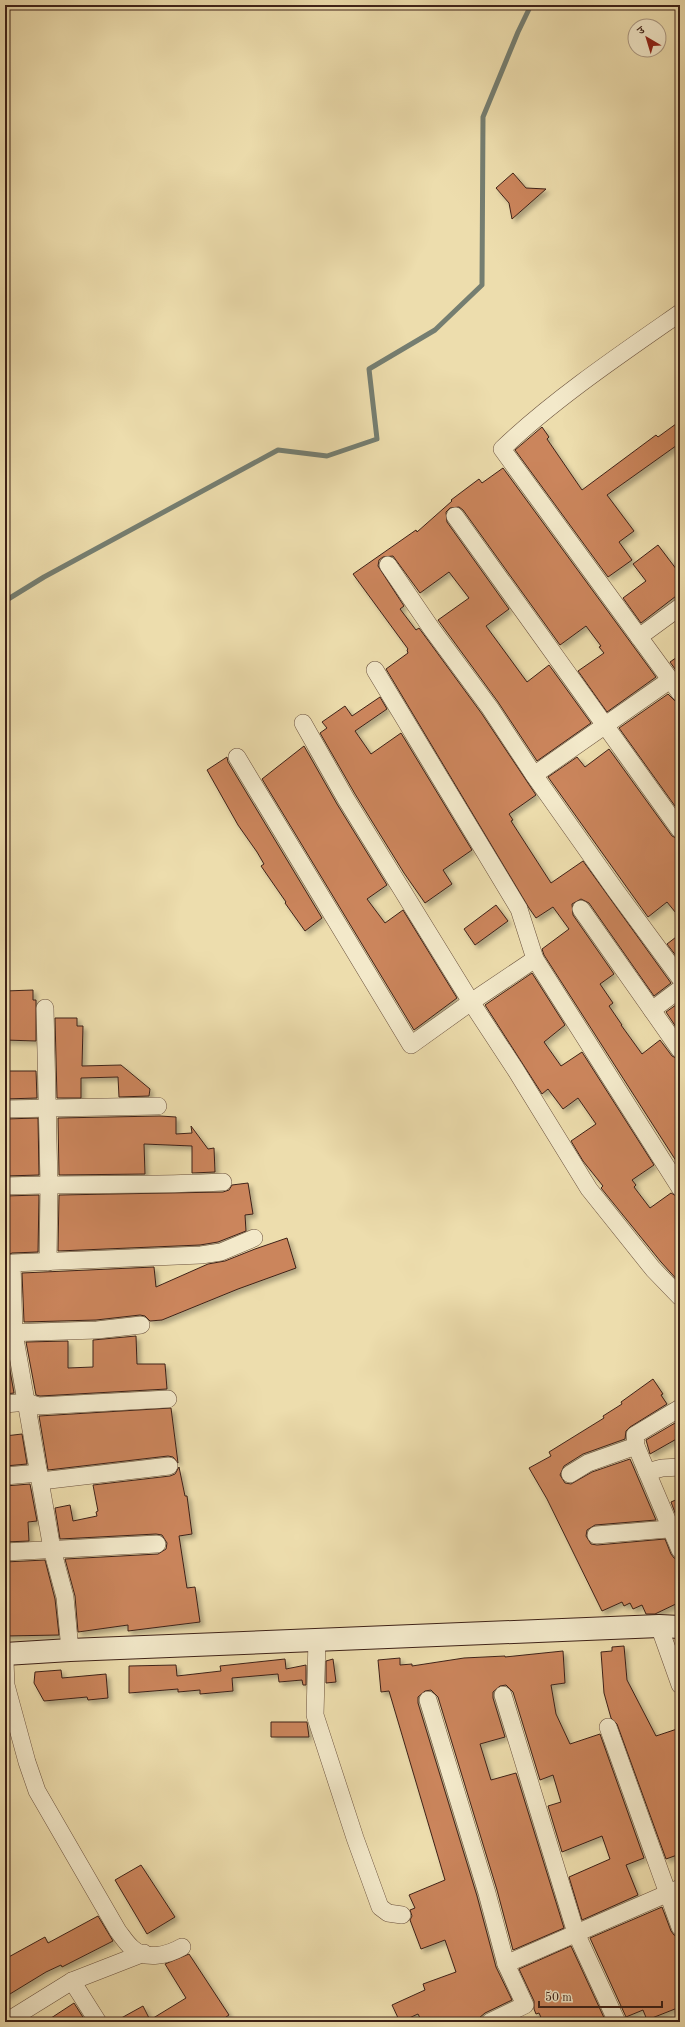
<svg xmlns="http://www.w3.org/2000/svg" width="685" height="2027" font-family="'Old Standard TT','Noto Serif Devanagari',serif">
	<style>
		.lines { fill: none; stroke-linecap: round; stroke-linejoin: round }
		.stream { stroke: #757e71; stroke-width: 5 }
		.building { fill: #cb855c; stroke: #3e2218; filter: url(#shadow) }
		.street-casing { stroke: #6a513d; stroke-width: 18 }
		.secondary-casing { stroke: #3e2218; stroke-width: 24 }
		.street { stroke: #f3e9ca; stroke-width: 17 }
		.secondary { stroke: #f3e9ca; stroke-width: 22 }
	</style>
	<defs>
		<filter id="shadow"><feDropShadow dx="3.5" dy="3.5" stdDeviation="2" flood-color="#0004"/></filter>
	</defs>
	<rect width="100%" height="100%" fill="#edddad"/>
	<filter id="stains"><feTurbulence type="fractalNoise" baseFrequency=".005" numOctaves="4"/><feColorMatrix values="0 0 0 0 .2 0 0 0 0 .09 0 0 0 0 .02 0 0 0 .5 -.17"/></filter>
	<radialGradient id="worn" r=".72"><stop offset=".6" stop-color="#630" stop-opacity="0"/><stop offset="1" stop-color="#630" stop-opacity=".3"/></radialGradient>
	<g class="lines">
		<path class="stream" d="M 5,601 L 44,577 L 278,450 L 327,456 L 377,439 L 369,369 L 435,330 L 482,285 L 483,117 L 518,32 L 531,5"/>
	</g>
	<g class="building">
		<path d="M 513,173 L 526,188 L 546,189 L 512,219 L 509,203 L 496,188 Z"/>
		<path d="M 680,421 L 680,443 L 607,495 L 634,531 L 619,542 L 632,560 L 608,577 L 515,450 L 542,427 L 549,437 L 547,439 L 582,490 L 656,435 L 658,437 Z"/>
		<path d="M 503,468 L 656,677 L 607,712 L 578,671 L 604,653 L 599,647 L 601,646 L 586,626 L 560,645 L 463,510 L 459,507 L 450,508 L 446,512 L 447,522 L 509,609 L 486,626 L 527,682 L 549,665 L 591,723 L 537,761 L 498,702 L 438,620 L 469,598 L 449,572 L 420,593 L 393,556 L 383,557 L 379,560 L 378,566 L 404,606 L 400,609 L 416,630 L 419,628 L 482,714 L 536,795 L 509,814 L 513,820 L 511,821 L 551,883 L 583,861 L 671,983 L 654,996 L 589,903 L 581,899 L 572,904 L 573,915 L 614,974 L 600,984 L 613,1003 L 609,1006 L 622,1025 L 621,1025 L 642,1054 L 660,1040 L 672,1056 L 680,1060 L 680,1167 L 544,955 L 542,949 L 569,929 L 553,907 L 536,918 L 529,908 L 386,669 L 408,653 L 407,650 L 408,649 L 353,574 L 416,530 L 417,532 L 452,501 L 451,500 L 479,479 L 482,483 Z"/>
		<path d="M 658,545 L 680,574 L 680,593 L 641,623 L 623,598 L 646,581 L 633,564 Z"/>
		<path d="M 680,655 L 680,676 L 670,662 Z"/>
		<path d="M 668,694 L 676,702 L 680,703 L 680,813 L 619,728 Z"/>
		<path d="M 380,697 L 387,709 L 355,731 L 371,754 L 401,733 L 472,850 L 443,870 L 452,884 L 425,903 L 404,873 L 355,794 L 320,733 L 327,728 L 322,722 L 345,706 L 352,716 Z"/>
		<path d="M 304,746 L 337,804 L 387,885 L 367,899 L 385,923 L 403,910 L 457,998 L 414,1030 L 262,779 Z"/>
		<path d="M 609,749 L 672,836 L 680,840 L 680,918 L 667,902 L 648,917 L 548,777 L 577,757 L 585,767 Z"/>
		<path d="M 227,757 L 228,762 L 322,918 L 305,931 L 285,903 L 286,902 L 261,866 L 264,864 L 257,852 L 238,825 L 207,770 Z"/>
		<path d="M 496,905 L 508,921 L 475,945 L 464,929 Z"/>
		<path d="M 680,934 L 680,961 L 667,944 Z"/>
		<path d="M 532,973 L 565,1025 L 544,1042 L 561,1066 L 582,1052 L 654,1165 L 632,1180 L 636,1185 L 634,1187 L 650,1208 L 671,1193 L 680,1198 L 680,1283 L 661,1262 L 601,1188 L 603,1186 L 583,1161 L 571,1141 L 596,1124 L 578,1098 L 563,1109 L 548,1089 L 542,1094 L 485,1005 Z"/>
		<path d="M 33,990 L 33,1000 L 36,1000 L 36,1041 L 5,1040 L 5,991 Z"/>
		<path d="M 680,1002 L 680,1033 L 666,1012 Z"/>
		<path d="M 55,1018 L 77,1018 L 77,1026 L 83,1026 L 82,1066 L 121,1065 L 150,1089 L 149,1096 L 119,1097 L 118,1077 L 81,1078 L 81,1098 L 57,1098 Z"/>
		<path d="M 5,1071 L 36,1071 L 37,1098 L 5,1099 Z"/>
		<path d="M 160,1116 L 176,1117 L 176,1134 L 192,1133 L 191,1126 L 208,1149 L 214,1148 L 215,1172 L 192,1173 L 192,1146 L 144,1144 L 145,1174 L 59,1175 L 58,1118 Z"/>
		<path d="M 38,1118 L 39,1175 L 5,1176 L 5,1119 Z"/>
		<path d="M 248,1183 L 253,1214 L 245,1215 L 246,1231 L 218,1242 L 200,1245 L 58,1251 L 59,1195 L 223,1192 L 229,1190 L 232,1185 Z"/>
		<path d="M 39,1195 L 38,1252 L 12,1253 L 5,1256 L 5,1196 Z"/>
		<path d="M 287,1238 L 296,1268 L 238,1289 L 162,1320 L 150,1321 L 145,1316 L 140,1315 L 96,1320 L 24,1322 L 22,1273 L 154,1267 L 156,1287 L 208,1264 L 225,1261 L 255,1249 Z"/>
		<path d="M 136,1336 L 137,1364 L 165,1364 L 167,1389 L 40,1396 L 36,1395 L 26,1342 L 68,1341 L 68,1368 L 93,1367 L 93,1340 Z"/>
		<path d="M 5,1343 L 14,1393 L 5,1394 Z"/>
		<path d="M 653,1379 L 663,1394 L 661,1395 L 667,1404 L 630,1427 L 626,1431 L 625,1439 L 583,1454 L 564,1466 L 560,1475 L 565,1483 L 571,1484 L 592,1472 L 630,1459 L 656,1520 L 595,1525 L 587,1530 L 586,1536 L 591,1544 L 597,1545 L 665,1539 L 671,1554 L 674,1558 L 680,1560 L 680,1602 L 655,1614 L 646,1614 L 642,1605 L 633,1609 L 630,1603 L 624,1606 L 622,1602 L 602,1611 L 547,1499 L 529,1468 L 551,1456 L 549,1452 L 604,1418 L 603,1416 L 622,1404 L 621,1402 Z"/>
		<path d="M 171,1408 L 178,1463 L 173,1457 L 168,1456 L 48,1470 L 39,1416 Z"/>
		<path d="M 675,1423 L 680,1431 L 680,1437 L 650,1454 L 646,1440 Z"/>
		<path d="M 22,1434 L 27,1464 L 5,1466 L 5,1436 Z"/>
		<path d="M 179,1467 L 185,1496 L 187,1496 L 192,1534 L 179,1536 L 187,1588 L 195,1587 L 200,1622 L 128,1631 L 128,1625 L 78,1632 L 75,1596 L 65,1559 L 158,1554 L 166,1549 L 167,1543 L 162,1535 L 156,1534 L 60,1539 L 55,1508 L 70,1505 L 73,1521 L 97,1516 L 96,1512 L 98,1511 L 93,1485 L 170,1476 L 175,1474 Z"/>
		<path d="M 30,1484 L 37,1521 L 28,1522 L 29,1541 L 5,1542 L 5,1486 Z"/>
		<path d="M 680,1498 L 680,1518 L 677,1518 L 671,1502 Z"/>
		<path d="M 45,1560 L 55,1599 L 59,1635 L 5,1636 L 5,1562 Z"/>
		<path d="M 624,1646 L 627,1680 L 656,1736 L 680,1728 L 680,1854 L 666,1859 L 617,1724 L 611,1718 L 604,1693 L 601,1652 L 612,1651 L 612,1647 Z"/>
		<path d="M 563,1651 L 565,1683 L 551,1685 L 556,1714 L 570,1744 L 600,1734 L 644,1858 L 626,1865 L 638,1895 L 582,1920 L 569,1877 L 610,1859 L 602,1836 L 562,1852 L 548,1806 L 561,1802 L 553,1775 L 540,1780 L 513,1692 L 506,1685 L 500,1686 L 493,1692 L 493,1698 L 505,1737 L 480,1744 L 491,1780 L 516,1773 L 564,1928 L 513,1950 L 497,1890 L 438,1697 L 431,1690 L 425,1691 L 418,1697 L 418,1703 L 477,1896 L 496,1967 L 512,2000 L 485,2013 L 479,2018 L 480,2022 L 422,2022 L 418,2014 L 400,2022 L 392,2005 L 425,1990 L 423,1984 L 456,1972 L 445,1940 L 421,1949 L 410,1920 L 412,1916 L 410,1910 L 415,1908 L 409,1895 L 445,1880 L 389,1691 L 381,1692 L 378,1660 L 400,1658 L 400,1665 L 412,1664 L 412,1666 L 464,1658 L 505,1656 L 505,1657 Z"/>
		<path d="M 285,1659 L 286,1669 L 306,1665 L 306,1685 L 303,1685 L 302,1680 L 279,1682 L 278,1674 L 232,1678 L 233,1691 L 200,1694 L 200,1690 L 178,1692 L 178,1689 L 129,1693 L 129,1666 L 176,1665 L 177,1676 L 221,1671 L 220,1666 Z"/>
		<path d="M 333,1659 L 336,1682 L 326,1683 L 326,1661 Z"/>
		<path d="M 61,1670 L 62,1678 L 106,1674 L 108,1698 L 88,1700 L 87,1697 L 44,1701 L 34,1683 L 35,1672 Z"/>
		<path d="M 271,1722 L 307,1722 L 309,1737 L 271,1737 Z"/>
		<path d="M 141,1865 L 175,1917 L 147,1934 L 115,1880 Z"/>
		<path d="M 662,1907 L 671,1931 L 674,1935 L 680,1937 L 680,2007 L 647,2020 L 643,2010 L 626,2017 L 590,1938 Z"/>
		<path d="M 98,1916 L 113,1941 L 62,1967 L 61,1965 L 46,1972 L 5,1997 L 5,1959 L 45,1937 L 48,1943 Z"/>
		<path d="M 571,1946 L 606,2022 L 543,2022 L 539,2013 L 536,2014 L 534,2009 L 534,2001 L 519,1969 Z"/>
		<path d="M 189,1954 L 229,2015 L 219,2022 L 114,2022 L 143,2006 L 150,2020 L 186,1998 L 165,1964 Z"/>
		<path d="M 74,2003 L 86,2022 L 45,2022 Z"/>
	</g>
	<g class="lines">
		<defs>
			<g id="street">
				<path d="M 680,313 C 621,354 553,400 502,449 L 680,693"/>
				<path d="M 455,516 L 680,830"/>
				<path d="M 388,565 L 431,628 L 490,708 L 534,775 L 616,891 L 680,978"/>
				<path d="M 639,637 L 680,607"/>
				<path d="M 303,723 L 346,799 L 471,1002 L 535,959 L 519,909 L 375,670"/>
				<path d="M 237,757 L 411,1045 L 471,1002 L 515,1069 L 589,1189 L 653,1269 L 680,1297"/>
				<path d="M 534,775 L 670,680"/>
				<path d="M 581,909 L 680,1050"/>
				<path d="M 535,959 L 680,1188"/>
				<path d="M 45,1008 L 49,1184 L 48,1262"/>
				<path d="M 652,1010 L 680,989"/>
				<path d="M 5,1109 L 158,1106"/>
				<path d="M 5,1186 C 78,1183 150,1186 223,1182"/>
				<path d="M 5,1333 L 97,1330 L 141,1325"/>
				<path d="M 5,1404 L 27,1402 L 38,1406 L 168,1399"/>
				<path d="M 680,1408 L 635,1435 L 636,1446 L 680,1550"/>
				<path d="M 647,1472 L 662,1468 L 680,1467"/>
				<path d="M 570,1474 L 588,1463 L 636,1446"/>
				<path d="M 5,1476 L 39,1473"/>
				<path d="M 41,1481 L 169,1466"/>
				<path d="M 596,1535 L 680,1528"/>
				<path d="M 5,1552 L 157,1544"/>
				<path d="M 659,1626 L 680,1685"/>
				<path d="M 317,1640 L 315,1715 L 355,1838 L 380,1907 L 388,1913 L 402,1915"/>
				<path d="M 70,1650 L 65,1597 L 52,1549 L 14,1333 L 12,1263 L 201,1255 L 221,1252 L 254,1238"/>
				<path d="M 5,1661 L 6,1685 L 27,1762 L 37,1791 L 118,1931 C 122,1936 127,1944 132,1948 C 146,1961 168,1955 182,1947"/>
				<path d="M 503,1695 L 576,1933 L 617,2022"/>
				<path d="M 428,1700 L 487,1893 L 506,1964 L 525,2005 L 490,2022"/>
				<path d="M 608,1727 L 680,1927"/>
				<path d="M 506,1964 L 680,1888"/>
				<path d="M 72,1981 L 98,2022"/>
				<path d="M 6,2022 L 72,1981 L 144,1953"/>
			</g>
			<path id="secondary" d="M 5,1654 L 70,1650 L 659,1626 L 680,1627"/>
		</defs>
		<use href="#street" class="street-casing"/>
		<use href="#secondary" class="secondary-casing"/>
		<use href="#street" class="street"/>
		<use href="#secondary" class="secondary"/>
	</g>
	<rect width="685" height="2027" fill="none" stroke="#edddad" stroke-width="20"/>
	<rect x="6" y="6" width="673" height="2015" fill="none" stroke="#3e2218" stroke-width="2"/>
	<rect x="10" y="10" width="665" height="2007" fill="none" stroke="#3e2218"/>
	<g transform="translate(647 38) rotate(322)"><circle r="19" fill="#f3e9ca" stroke="#ab9983"/>
	<path d="M0-3L7 15L0 10L-7 15Z" fill="#8f2418"/>
	<text y="-6" font-size="11" font-weight="bold" text-anchor="middle" fill="#3e2218">उ</text>
	</g>
	<path d="M539 2001v6h123v-6" fill="none" stroke="#3e2218" stroke-width="2"/>
	<text x="545" y="2001" font-size="12" fill="#3e2218" stroke="#f3e9ca" stroke-width="3" paint-order="stroke">50 m</text>
	<rect width="100%" height="100%" filter="url(#stains)"/>
	<rect width="100%" height="100%" fill="url(#worn)"/>
</svg>
